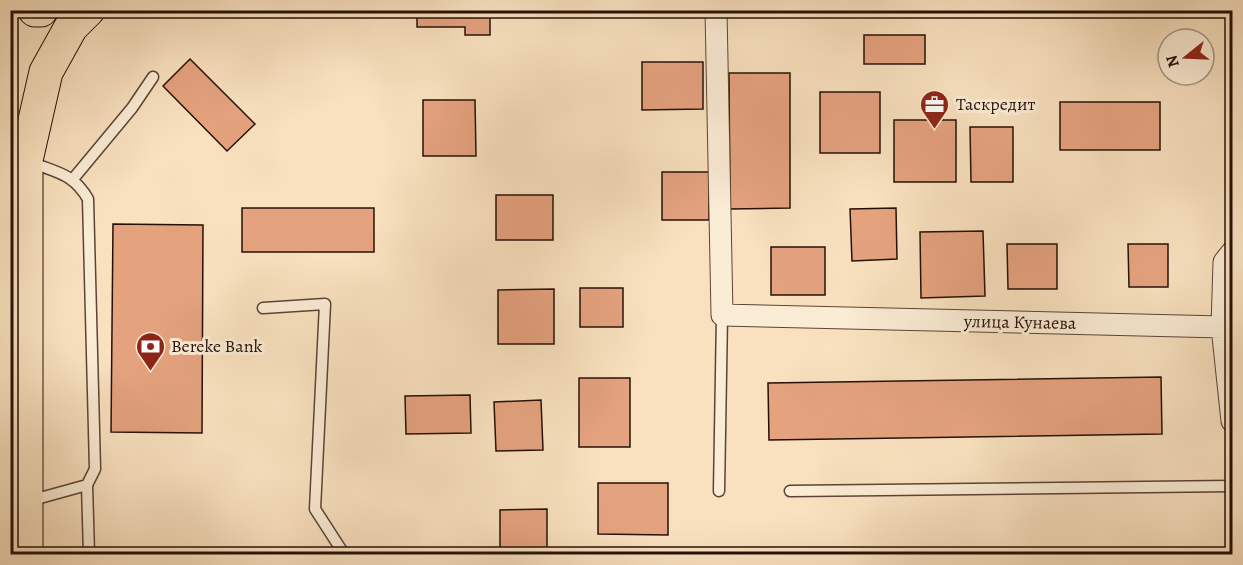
<svg xmlns="http://www.w3.org/2000/svg" width="1243" height="565" font-family="Alegreya,serif">
	<style>
		.building { fill: #e5a27f; stroke: #251008; stroke-width: 1.5 }
		.lines { fill: none; stroke-linecap: round; stroke-linejoin: round }
		.lane-casing { stroke: #5a4436; stroke-width: 13 }
		.street-casing { stroke: #5a4436; stroke-width: 23 }
		.primary-casing { stroke: #251008; stroke-width: 35 }
		.lane { stroke: #fbecd5; stroke-width: 10 }
		.street { stroke: #fbecd5; stroke-width: 21 }
		.primary { stroke: #f9e1bf; stroke-width: 33 }
		.labels { text-anchor: middle; dominant-baseline: central; stroke-width: 6; stroke-linejoin: round; paint-order: stroke }
		.poi-label { font-size: 18px; fill: #251008; stroke: #fbecd5; text-anchor: start }
		.street-label { font-size: 18px; fill: #251008; stroke: #fbecd5 }
	</style>
	<rect width="100%" height="100%" fill="#f9e1bf"/>
	<filter id="stains"><feTurbulence type="fractalNoise" baseFrequency=".00333" numOctaves="4"/><feColorMatrix values="0 0 0 0 .2 0 0 0 0 .09 0 0 0 0 .02 0 0 0 .5 -.17"/></filter>
	<radialGradient id="worn" r=".72"><stop offset=".6" stop-color="#630" stop-opacity="0"/><stop offset="1" stop-color="#630" stop-opacity=".3"/></radialGradient>
	<g class="building">
		<path d="M 417,10 L 490,12 L 490,35 L 465,35 L 465,27 L 417,27 Z"/>
		<rect x="864" y="35" width="61" height="29"/>
		<path d="M 190,59 L 255,124 L 227,151 L 163,86 Z"/>
		<path d="M 642,62 L 703,62 L 703,109 L 642,110 Z"/>
		<path d="M 729,73 L 790,73 L 790,208 L 730,209 Z"/>
		<rect x="820" y="92" width="60" height="61"/>
		<path d="M 423,100 L 475,100 L 476,156 L 423,156 Z"/>
		<rect x="1060" y="102" width="100" height="48"/>
		<rect x="894" y="120" width="62" height="62"/>
		<path d="M 970,127 L 1013,127 L 1013,182 L 971,182 Z"/>
		<rect x="662" y="172" width="47" height="48"/>
		<rect x="496" y="195" width="57" height="45"/>
		<rect x="242" y="208" width="132" height="44"/>
		<path d="M 896,208 L 897,259 L 852,261 L 850,209 Z"/>
		<path d="M 113,224 L 203,225 L 202,433 L 111,432 Z"/>
		<path d="M 983,231 L 985,296 L 921,298 L 920,232 Z"/>
		<path d="M 1007,244 L 1057,244 L 1057,289 L 1008,289 Z"/>
		<path d="M 1128,244 L 1168,244 L 1168,287 L 1129,287 Z"/>
		<rect x="771" y="247" width="54" height="48"/>
		<rect x="580" y="288" width="43" height="39"/>
		<path d="M 554,289 L 554,344 L 498,344 L 498,290 Z"/>
		<path d="M 1161,377 L 1162,434 L 769,440 L 768,383 Z"/>
		<rect x="579" y="378" width="51" height="69"/>
		<path d="M 470,395 L 471,433 L 406,434 L 405,396 Z"/>
		<path d="M 541,400 L 543,450 L 496,451 L 494,402 Z"/>
		<path d="M 598,483 L 668,483 L 668,535 L 598,534 Z"/>
		<path d="M 547,509 L 547,552 L 500,552 L 500,510 Z"/>
	</g>
	<g class="lines">
		<defs>
			<g id="lane">
				<path d="M 73,179 L 132,108 L 153,77"/>
				<path d="M 263,308 L 325,304 L 315,509 L 344,554"/>
				<path d="M 87,485 L 89,554"/>
				<path d="M 719,491 L 722,315"/>
				<path d="M 790,491 L 1232,486"/>
				<path d="M 29,501 L 87,485 L 95,469 L 88,199 C 73,173 57,173 31,162"/>
			</g>
			<g id="street">
				<path d="M 716,10 L 722,315 L 1222,327 L 1232,421"/>
				<path d="M 1222,327 L 1224,262 L 1232,252"/>
			</g>
			<g id="primary">
				<path d="M 35,10 L 41,10"/>
				<path d="M 26,554 L 26,160 L 46,72 L 71,27 L 88,10"/>
			</g>
		</defs>
		<use href="#lane" class="lane-casing"/>
		<use href="#street" class="street-casing"/>
		<use href="#primary" class="primary-casing"/>
		<use href="#lane" class="lane"/>
		<use href="#street" class="street"/>
		<use href="#primary" class="primary"/>
	</g>
	<defs>
		<symbol id="office-pin" viewBox="-11 -11 22 30"><path d="M0 17L-7.5 6A9.5 9.5 0 1 1 7.5 6Z" fill="#8f2418" stroke="#fbecd5"/><path d="M-6-3h4V-5.5h4V-3h4V5H-6ZM-1-4.5V-3h2v-1.5ZM-6 0V1H6V0Z" fill="#fff"/></symbol>
		<symbol id="bank-pin" viewBox="-11 -11 22 30"><path d="M0 17L-7.5 6A9.5 9.5 0 1 1 7.5 6Z" fill="#8f2418" stroke="#fbecd5"/><path d="M-6-4H6V4H-6ZM0-2.3a2.3 2.3 0 1 0 0 4.6a2.3 2.3 0 1 0 0-4.6Z" fill="#fff"/></symbol>
	</defs>
	<g fill-rule="evenodd">
		<use href="#office-pin" x="918" y="88" width="33" height="45"/>
		<use href="#bank-pin" x="134" y="330" width="33" height="45"/>
	</g>
	<g class="labels">
		<g class="poi-label">
			<text x="956" y="104">Таскредит</text>
			<text x="171" y="346">Bereke Bank</text>
		</g>
		<g class="street-label">
			<text transform="translate(1020 322) rotate(1)">улица Кунаева</text>
		</g>
	</g>
	<rect width="1243" height="565" fill="none" stroke="#f9e1bf" stroke-width="36"/>
	<rect x="12" y="12" width="1219" height="541" fill="none" stroke="#251008" stroke-width="3"/>
	<rect x="18" y="18" width="1207" height="529" fill="none" stroke="#251008" stroke-width="1.5"/>
	<g transform="translate(1186 57) rotate(252)"><circle r="28" fill="#fbecd5" stroke="#a59483" stroke-width="1.5"/>
	<path d="M0-4.5L10 22L0 15L-10 22Z" fill="#8f2418"/>
	<text y="-9" font-size="16" font-weight="bold" text-anchor="middle" fill="#251008">N</text>
	</g>
	<rect width="100%" height="100%" filter="url(#stains)"/>
	<rect width="100%" height="100%" fill="url(#worn)"/>
</svg>
